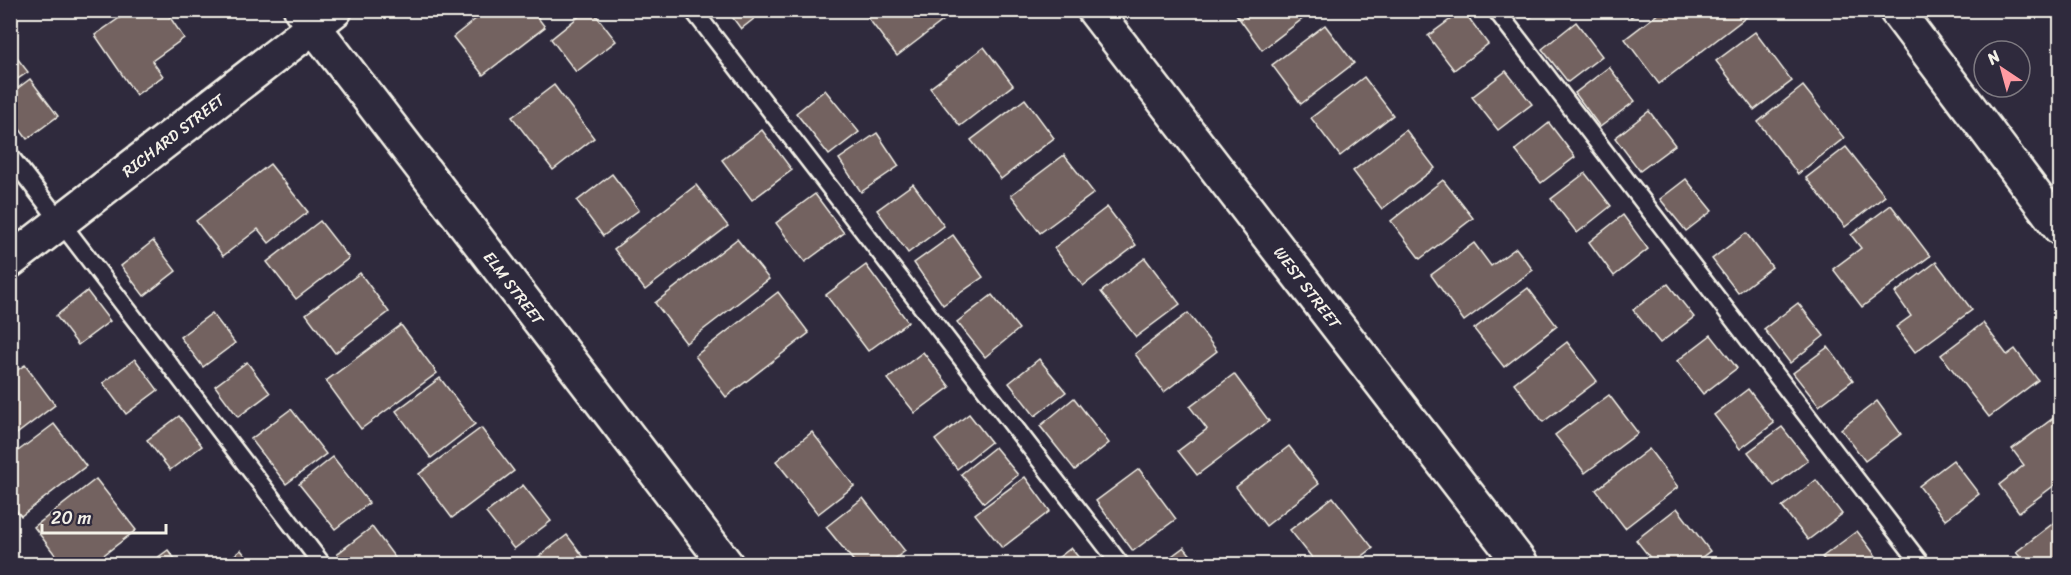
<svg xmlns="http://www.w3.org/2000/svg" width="2071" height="575" font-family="Sriracha,sans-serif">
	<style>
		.building { fill: #736260; stroke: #f4f1e8; stroke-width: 1.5 }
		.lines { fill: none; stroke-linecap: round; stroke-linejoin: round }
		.lane-casing { stroke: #f4f1e8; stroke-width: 21 }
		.street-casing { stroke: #f4f1e8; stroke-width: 38 }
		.lane { stroke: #2f2a3d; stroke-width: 16 }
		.street { stroke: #2f2a3d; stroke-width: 33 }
		.labels { text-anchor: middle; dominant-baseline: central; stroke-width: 5; stroke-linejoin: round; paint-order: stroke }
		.street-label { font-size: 16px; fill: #f4f1e8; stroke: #2f2a3d }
	</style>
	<rect width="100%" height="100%" fill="#2f2a3d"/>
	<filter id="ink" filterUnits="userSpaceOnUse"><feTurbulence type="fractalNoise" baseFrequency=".0167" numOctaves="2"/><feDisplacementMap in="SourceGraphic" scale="12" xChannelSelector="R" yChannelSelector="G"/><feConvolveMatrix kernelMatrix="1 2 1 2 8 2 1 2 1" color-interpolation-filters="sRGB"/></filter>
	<g filter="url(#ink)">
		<g class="building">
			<path d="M 131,10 L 165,10 L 184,38 L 152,61 L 163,76 L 136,95 L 95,35 Z"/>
			<path d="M 487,10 L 532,10 L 545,27 L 483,75 L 453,37 Z"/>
			<path d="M 587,10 L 592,10 L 616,41 L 576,72 L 551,39 Z"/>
			<path d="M 727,10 L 765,10 L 741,29 Z"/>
			<path d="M 862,10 L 957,10 L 897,56 Z"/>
			<path d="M 1233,10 L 1314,10 L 1262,50 Z"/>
			<path d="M 1463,10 L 1488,44 L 1454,70 L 1428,36 Z"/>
			<path d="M 1522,10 L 1540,10 L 1529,19 Z"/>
			<path d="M 1627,10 L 1640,10 L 1631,17 Z"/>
			<path d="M 1663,10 L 1752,10 L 1753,12 L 1659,84 L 1625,39 Z"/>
			<path d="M 1576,22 L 1602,56 L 1568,82 L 1542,49 Z"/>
			<path d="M 1325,25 L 1354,63 L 1301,104 L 1272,65 Z"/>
			<path d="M 1755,32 L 1792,81 L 1754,110 L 1716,61 Z"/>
			<path d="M 984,47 L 1013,85 L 960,126 L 930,88 Z"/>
			<path d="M 10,49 L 28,72 L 10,84 Z"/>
			<path d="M 1609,67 L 1635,101 L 1600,127 L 1575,93 Z"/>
			<path d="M 1506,71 L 1532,104 L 1498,130 L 1472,97 Z"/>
			<path d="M 1364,77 L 1393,115 L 1340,156 L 1311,118 Z"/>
			<path d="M 30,79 L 58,116 L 27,139 L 10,116 L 10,94 Z"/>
			<path d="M 554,85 L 594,138 L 553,170 L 512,117 Z"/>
			<path d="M 1803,86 L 1844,138 L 1798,174 L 1758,122 Z"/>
			<path d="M 825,90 L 859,132 L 829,155 L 796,113 Z"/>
			<path d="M 1025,99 L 1054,138 L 1001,179 L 971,140 Z"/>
			<path d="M 1649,111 L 1675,145 L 1640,171 L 1615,138 Z"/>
			<path d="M 1549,123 L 1575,157 L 1541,183 L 1515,150 Z"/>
			<path d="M 762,130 L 792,170 L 752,200 L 722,160 Z"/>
			<path d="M 1406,130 L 1435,168 L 1382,209 L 1353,171 Z"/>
			<path d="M 877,133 L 899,166 L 861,192 L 839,159 Z"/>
			<path d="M 1846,147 L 1885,196 L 1845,227 L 1806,178 Z"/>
			<path d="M 1064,155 L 1094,193 L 1040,233 L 1011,195 Z"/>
			<path d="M 270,164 L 308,212 L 269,243 L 258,229 L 223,256 L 196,221 Z"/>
			<path d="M 1585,173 L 1611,206 L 1577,233 L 1551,199 Z"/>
			<path d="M 612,174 L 639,210 L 603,236 L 577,201 Z"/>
			<path d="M 1686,179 L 1712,211 L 1686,231 L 1660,199 Z"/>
			<path d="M 1443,180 L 1473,218 L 1420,259 L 1391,221 Z"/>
			<path d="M 913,184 L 944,226 L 908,253 L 877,210 Z"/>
			<path d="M 696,185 L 728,226 L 645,290 L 614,249 Z"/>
			<path d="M 815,194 L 844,233 L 805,262 L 776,223 Z"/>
			<path d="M 1891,205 L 1930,256 L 1862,307 L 1833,269 L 1861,248 L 1851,235 Z"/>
			<path d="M 1107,207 L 1136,245 L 1083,286 L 1054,248 Z"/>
			<path d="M 1623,215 L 1648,249 L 1614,276 L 1589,242 Z"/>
			<path d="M 320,221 L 349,258 L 296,299 L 267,262 Z"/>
			<path d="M 1746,233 L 1772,267 L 1738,293 L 1712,259 Z"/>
			<path d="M 953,235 L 983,277 L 943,305 L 914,263 Z"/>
			<path d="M 737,239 L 769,279 L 686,343 L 655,303 Z"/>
			<path d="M 153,241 L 176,271 L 144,296 L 121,266 Z"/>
			<path d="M 1474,243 L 1491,266 L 1516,248 L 1533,270 L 1464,321 L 1431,275 Z"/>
			<path d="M 1145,258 L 1180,304 L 1136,337 L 1101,292 Z"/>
			<path d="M 1936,262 L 1972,310 L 1915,352 L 1896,327 L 1911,316 L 1895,293 Z"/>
			<path d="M 866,265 L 908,322 L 868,351 L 826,295 Z"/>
			<path d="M 360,273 L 389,312 L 335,353 L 306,314 Z"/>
			<path d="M 1668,284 L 1694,317 L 1660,343 L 1633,310 Z"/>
			<path d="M 1528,288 L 1557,326 L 1504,367 L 1474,329 Z"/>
			<path d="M 87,291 L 110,321 L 78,345 L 56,316 Z"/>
			<path d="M 778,292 L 809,333 L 726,397 L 695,356 Z"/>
			<path d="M 992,295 L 1019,329 L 985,357 L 957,322 Z"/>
			<path d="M 1798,303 L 1824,336 L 1790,363 L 1764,329 Z"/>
			<path d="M 212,313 L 235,343 L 203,367 L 180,337 Z"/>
			<path d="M 1188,313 L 1217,351 L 1164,392 L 1135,354 Z"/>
			<path d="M 1983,323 L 2007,355 L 2015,349 L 2038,380 L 1989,417 L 1941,355 Z"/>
			<path d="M 401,325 L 437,373 L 361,429 L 326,381 Z"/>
			<path d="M 1711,335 L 1737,368 L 1703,394 L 1677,361 Z"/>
			<path d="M 1567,342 L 1597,381 L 1543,422 L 1514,383 Z"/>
			<path d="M 1828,347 L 1853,380 L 1819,406 L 1793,373 Z"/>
			<path d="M 923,352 L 950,387 L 915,413 L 888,379 Z"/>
			<path d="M 135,359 L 158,390 L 126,414 L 103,383 Z"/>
			<path d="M 1039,359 L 1066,392 L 1035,416 L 1009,383 Z"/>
			<path d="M 247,362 L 270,393 L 238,417 L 215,386 Z"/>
			<path d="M 25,365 L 55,405 L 10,439 L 10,375 Z"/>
			<path d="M 1234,374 L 1269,421 L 1197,475 L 1178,451 L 1207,429 L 1190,407 Z"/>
			<path d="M 440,378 L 475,424 L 431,458 L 396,411 Z"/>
			<path d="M 1748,389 L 1774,423 L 1740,449 L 1714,415 Z"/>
			<path d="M 1609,395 L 1638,433 L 1585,473 L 1555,435 Z"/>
			<path d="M 1074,398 L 1109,443 L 1075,470 L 1040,426 Z"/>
			<path d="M 1877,401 L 1901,434 L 1865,461 L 1841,429 Z"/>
			<path d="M 291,409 L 326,454 L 286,484 L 251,439 Z"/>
			<path d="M 2060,413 L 2060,481 L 2019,512 L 1999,485 L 2024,465 L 2012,449 Z"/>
			<path d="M 969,414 L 991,442 L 957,469 L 935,440 Z"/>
			<path d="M 179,416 L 202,446 L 170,470 L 147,440 Z"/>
			<path d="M 54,424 L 86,466 L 21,516 L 10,503 L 10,457 Z"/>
			<path d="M 1782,427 L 1808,460 L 1774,486 L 1748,452 Z"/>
			<path d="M 481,428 L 514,471 L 452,518 L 419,474 Z"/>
			<path d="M 812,432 L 854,486 L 818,514 L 776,461 Z"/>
			<path d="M 1289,446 L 1319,484 L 1266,526 L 1236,487 Z"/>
			<path d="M 995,447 L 1018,475 L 984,503 L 961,474 Z"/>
			<path d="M 1649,449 L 1678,487 L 1625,528 L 1596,490 Z"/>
			<path d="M 333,457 L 369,503 L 335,529 L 299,484 Z"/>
			<path d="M 1953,460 L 1979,494 L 1945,520 L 1919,486 Z"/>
			<path d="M 1139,469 L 1176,519 L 1133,551 L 1096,501 Z"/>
			<path d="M 1025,477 L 1050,511 L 1002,548 L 975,514 Z"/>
			<path d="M 96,479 L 136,530 L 92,564 L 62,564 L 34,527 Z"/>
			<path d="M 1816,480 L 1842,514 L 1808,540 L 1782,507 Z"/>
			<path d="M 523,485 L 551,521 L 514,549 L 486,513 Z"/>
			<path d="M 1333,497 L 1373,548 L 1352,564 L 1317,564 L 1290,530 Z"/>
			<path d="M 863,498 L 905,551 L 888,564 L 856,564 L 826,527 Z"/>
			<path d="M 1677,508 L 1710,551 L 1693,564 L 1655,564 L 1636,540 Z"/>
			<path d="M 2060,518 L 2060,564 L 2026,564 L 2016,552 Z"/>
			<path d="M 372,527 L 399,563 L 345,564 L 337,554 Z"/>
			<path d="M 1857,531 L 1882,564 L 1828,564 L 1822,557 Z"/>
			<path d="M 567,535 L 589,564 L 529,564 Z"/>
			<path d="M 1184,547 L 1198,564 L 1161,564 Z"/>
			<path d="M 1071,548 L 1084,564 L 1050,564 Z"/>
			<path d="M 168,550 L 179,564 L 149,564 Z"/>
			<path d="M 241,550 L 252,564 L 223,564 Z"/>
		</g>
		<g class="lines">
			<defs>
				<g id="lane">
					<path d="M 693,10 L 1120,564"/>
					<path d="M 1496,10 L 1921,564"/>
					<path d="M 10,156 L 322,564"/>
				</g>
				<g id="street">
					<path id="s1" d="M 301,10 L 726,564"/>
					<path id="s2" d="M 1094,10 L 1521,564"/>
					<path d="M 1896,10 L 2060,228"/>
					<path id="s3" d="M 10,261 L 335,10"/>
				</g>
			</defs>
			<use href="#lane" class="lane-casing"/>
			<use href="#street" class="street-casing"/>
			<use href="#lane" class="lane"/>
			<use href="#street" class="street"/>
		</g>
	</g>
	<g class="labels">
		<g class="street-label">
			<text stroke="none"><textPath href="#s3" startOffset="206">RICHARD STREET</textPath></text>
			<text stroke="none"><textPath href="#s1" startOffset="350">ELM STREET</textPath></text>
			<text stroke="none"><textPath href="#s2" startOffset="350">WEST STREET</textPath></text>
		</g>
	</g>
	<rect width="2071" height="575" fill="none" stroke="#2f2a3d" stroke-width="36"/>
	<rect x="18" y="18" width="2035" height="539" fill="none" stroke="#f4f1e8" stroke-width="2" filter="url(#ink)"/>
	<g transform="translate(2002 69) rotate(324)"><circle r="28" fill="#2f2a3d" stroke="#7e7a81" stroke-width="1.5"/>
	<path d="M0-4.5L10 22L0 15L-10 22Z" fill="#ff9aa2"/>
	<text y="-9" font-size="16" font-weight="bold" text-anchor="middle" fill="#f4f1e8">N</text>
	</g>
	<path d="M42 524v9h124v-9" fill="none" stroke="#f4f1e8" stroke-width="3"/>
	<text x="51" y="524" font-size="18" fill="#f4f1e8" stroke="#2f2a3d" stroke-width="4.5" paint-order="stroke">20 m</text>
</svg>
